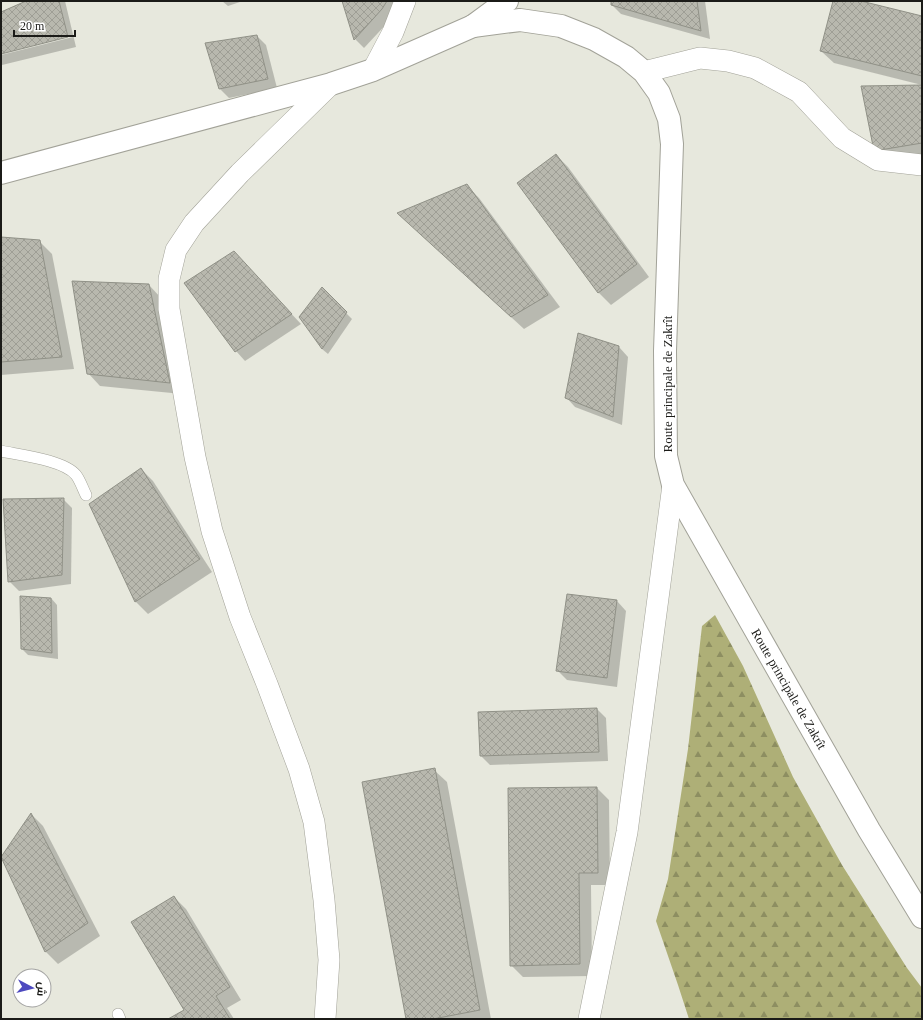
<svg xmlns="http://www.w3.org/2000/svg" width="923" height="1020" font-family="'Times New Roman',Cairo,serif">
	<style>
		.forest { fill: url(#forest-firs) }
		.shadow { fill: #0003 }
		.building { fill: url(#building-cross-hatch); stroke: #909187 }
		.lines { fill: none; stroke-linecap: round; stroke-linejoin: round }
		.lane-casing { stroke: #a2a298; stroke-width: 12 }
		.street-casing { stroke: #a2a298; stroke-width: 22 }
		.secondary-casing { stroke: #a2a298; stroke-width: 24 }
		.lane { stroke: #fff; stroke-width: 11 }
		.street { stroke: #fff; stroke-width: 21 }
		.secondary { stroke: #fff; stroke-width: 22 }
		.labels { text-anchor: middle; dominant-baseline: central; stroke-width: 3; stroke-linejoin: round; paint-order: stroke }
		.street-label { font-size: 13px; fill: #1b1b18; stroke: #fff }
	</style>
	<defs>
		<pattern id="forest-firs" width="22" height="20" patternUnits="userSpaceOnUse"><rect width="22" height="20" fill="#aeaf77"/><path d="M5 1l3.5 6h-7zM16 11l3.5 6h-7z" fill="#8d8e61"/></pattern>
		<pattern id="building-cross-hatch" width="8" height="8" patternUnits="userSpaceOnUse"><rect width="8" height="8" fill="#b8b8ae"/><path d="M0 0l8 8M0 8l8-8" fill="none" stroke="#9e9e95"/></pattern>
	</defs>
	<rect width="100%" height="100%" fill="#e7e8dd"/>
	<path class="forest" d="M 715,615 L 743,666 L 793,777 L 842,865 L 907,968 L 922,988 L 922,1019 L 689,1019 L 678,985 L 656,921 L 668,879 L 688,749 L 702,626 Z"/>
	<g class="shadow">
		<path d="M 28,1 L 65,1 L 76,47 L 2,65 L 1,64 L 1,55 L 73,37 L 72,35 L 1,53 L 1,13 Z"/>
		<path d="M 222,1 L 243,1 L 228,6 Z"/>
		<path d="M 343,1 L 401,1 L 391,19 L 364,48 L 355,39 Z"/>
		<path d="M 612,1 L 705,1 L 710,39 L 621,14 L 612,5 Z"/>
		<path d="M 834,1 L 857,1 L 922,17 L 922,157 L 875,151 L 922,85 L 834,63 L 821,51 Z"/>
		<path d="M 257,36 L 266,45 L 277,88 L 229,98 L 220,89 Z"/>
		<path d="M 556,155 L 568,167 L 649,277 L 611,305 L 599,293 L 518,183 Z"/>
		<path d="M 466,185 L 479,198 L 560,307 L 524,329 L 411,225 Z"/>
		<path d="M 1,238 L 39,241 L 52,254 L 74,369 L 1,375 Z"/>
		<path d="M 243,262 L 301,324 L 245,361 L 236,351 Z"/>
		<path d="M 149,285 L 161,298 L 182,394 L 100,386 L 88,373 Z"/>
		<path d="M 322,289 L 352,319 L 328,354 L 322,349 L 300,317 Z"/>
		<path d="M 619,347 L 628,357 L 622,425 L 575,407 L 566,397 Z"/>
		<path d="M 141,469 L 153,481 L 212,572 L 148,614 L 136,602 L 91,504 Z"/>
		<path d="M 63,499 L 72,508 L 71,584 L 19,591 L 9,581 Z"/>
		<path d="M 568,595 L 617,601 L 626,611 L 617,687 L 567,680 L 558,671 Z"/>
		<path d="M 51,598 L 57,605 L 58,659 L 28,655 L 22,649 Z"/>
		<path d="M 597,709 L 606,718 L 608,761 L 490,765 L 481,756 Z"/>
		<path d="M 434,770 L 447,782 L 491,1019 L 407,1019 Z"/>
		<path d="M 597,788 L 609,800 L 610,885 L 591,885 L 592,976 L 523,977 L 511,965 Z"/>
		<path d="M 31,814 L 43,826 L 100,936 L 58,964 L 46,952 L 3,857 Z"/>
		<path d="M 174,897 L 186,909 L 241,1000 L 227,1008 L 234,1019 L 170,1019 L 185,1010 Z"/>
	</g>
	<g class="building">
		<path d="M 26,1 L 59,1 L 68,37 L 1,54 L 1,12 Z"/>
		<path d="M 342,1 L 387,1 L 382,9 L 354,40 Z"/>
		<path d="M 611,1 L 697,1 L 701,31 L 611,5 Z"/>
		<path d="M 833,1 L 861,1 L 922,16 L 922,76 L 820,51 Z"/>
		<path d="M 257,35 L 268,79 L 219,89 L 205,43 Z"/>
		<path d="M 922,85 L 922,143 L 874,151 L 861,86 Z"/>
		<path d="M 556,154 L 637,264 L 598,293 L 517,183 Z"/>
		<path d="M 467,184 L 548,295 L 511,317 L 397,213 Z"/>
		<path d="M 1,237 L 40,240 L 62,357 L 1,362 Z"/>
		<path d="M 234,251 L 292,314 L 235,352 L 184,283 Z"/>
		<path d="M 72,281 L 149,284 L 170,383 L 87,374 Z"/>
		<path d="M 322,287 L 347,312 L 322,349 L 299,317 Z"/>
		<path d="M 578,333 L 619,346 L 613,417 L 565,398 Z"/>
		<path d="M 141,468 L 200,559 L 135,602 L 89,504 Z"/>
		<path d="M 64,498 L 62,575 L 8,582 L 3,499 Z"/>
		<path d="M 567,594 L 617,600 L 607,678 L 556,671 Z"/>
		<path d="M 20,596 L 51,598 L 52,653 L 21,649 Z"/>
		<path d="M 597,708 L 599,752 L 480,756 L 478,712 Z"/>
		<path d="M 435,768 L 480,1010 L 433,1019 L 406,1019 L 362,782 Z"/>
		<path d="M 597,787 L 598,873 L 579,873 L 580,964 L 510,966 L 508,788 Z"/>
		<path d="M 31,813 L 88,923 L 45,952 L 1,857 Z"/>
		<path d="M 174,896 L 230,987 L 216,996 L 230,1019 L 168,1019 L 184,1010 L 131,922 Z"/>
	</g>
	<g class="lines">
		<defs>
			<g id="lane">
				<path d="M 1,451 C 20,455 64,460 76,475 C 80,480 83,489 86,495"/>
				<path d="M 118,1014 L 120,1019"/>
			</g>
			<g id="street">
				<path d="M 373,70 L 393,32 L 405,1"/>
				<path d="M 644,72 L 700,58 L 728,61 L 755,68 L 799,92 L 842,138 L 878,160 L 922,165"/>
				<path d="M 325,1019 L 329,960 L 324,900 L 314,822 L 299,769 L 267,684 L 240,617 L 212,531 L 195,457 L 169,309 L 169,279 L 176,250 L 194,223 L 240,173 L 331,84"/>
				<path d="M 589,1019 L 627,832 L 673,485"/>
			</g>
			<g id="secondary">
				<path d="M 473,26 L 520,20 L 561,26 L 594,39 L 626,57 L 644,72 L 659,93 L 669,119 L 672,144 L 665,351 L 666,456 L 673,485 L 869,830 L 922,917"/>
				<path d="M 1,173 L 331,84 L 373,70 L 473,26 L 507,1"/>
			</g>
		</defs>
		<use href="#lane" class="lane-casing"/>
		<use href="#street" class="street-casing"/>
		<use href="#secondary" class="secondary-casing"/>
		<use href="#lane" class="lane"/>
		<use href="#street" class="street"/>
		<use href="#secondary" class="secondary"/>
	</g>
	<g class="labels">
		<g class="street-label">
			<text transform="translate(667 384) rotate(-90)">Route principale de Zakrît</text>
			<text transform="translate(789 689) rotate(60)">Route principale de Zakrît</text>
		</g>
	</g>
	<rect width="923" height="1020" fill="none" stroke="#1b1b18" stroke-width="4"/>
	<g transform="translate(32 988) rotate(97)"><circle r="19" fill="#ffffff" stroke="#a4a4a3"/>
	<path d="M0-3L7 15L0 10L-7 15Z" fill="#4d49bf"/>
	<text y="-6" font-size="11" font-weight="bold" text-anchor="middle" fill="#1b1b18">ش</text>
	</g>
	<path d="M14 30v6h61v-6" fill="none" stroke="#1b1b18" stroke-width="2"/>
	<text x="20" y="30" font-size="12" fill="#1b1b18" stroke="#ffffff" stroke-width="3" paint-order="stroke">20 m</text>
</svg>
